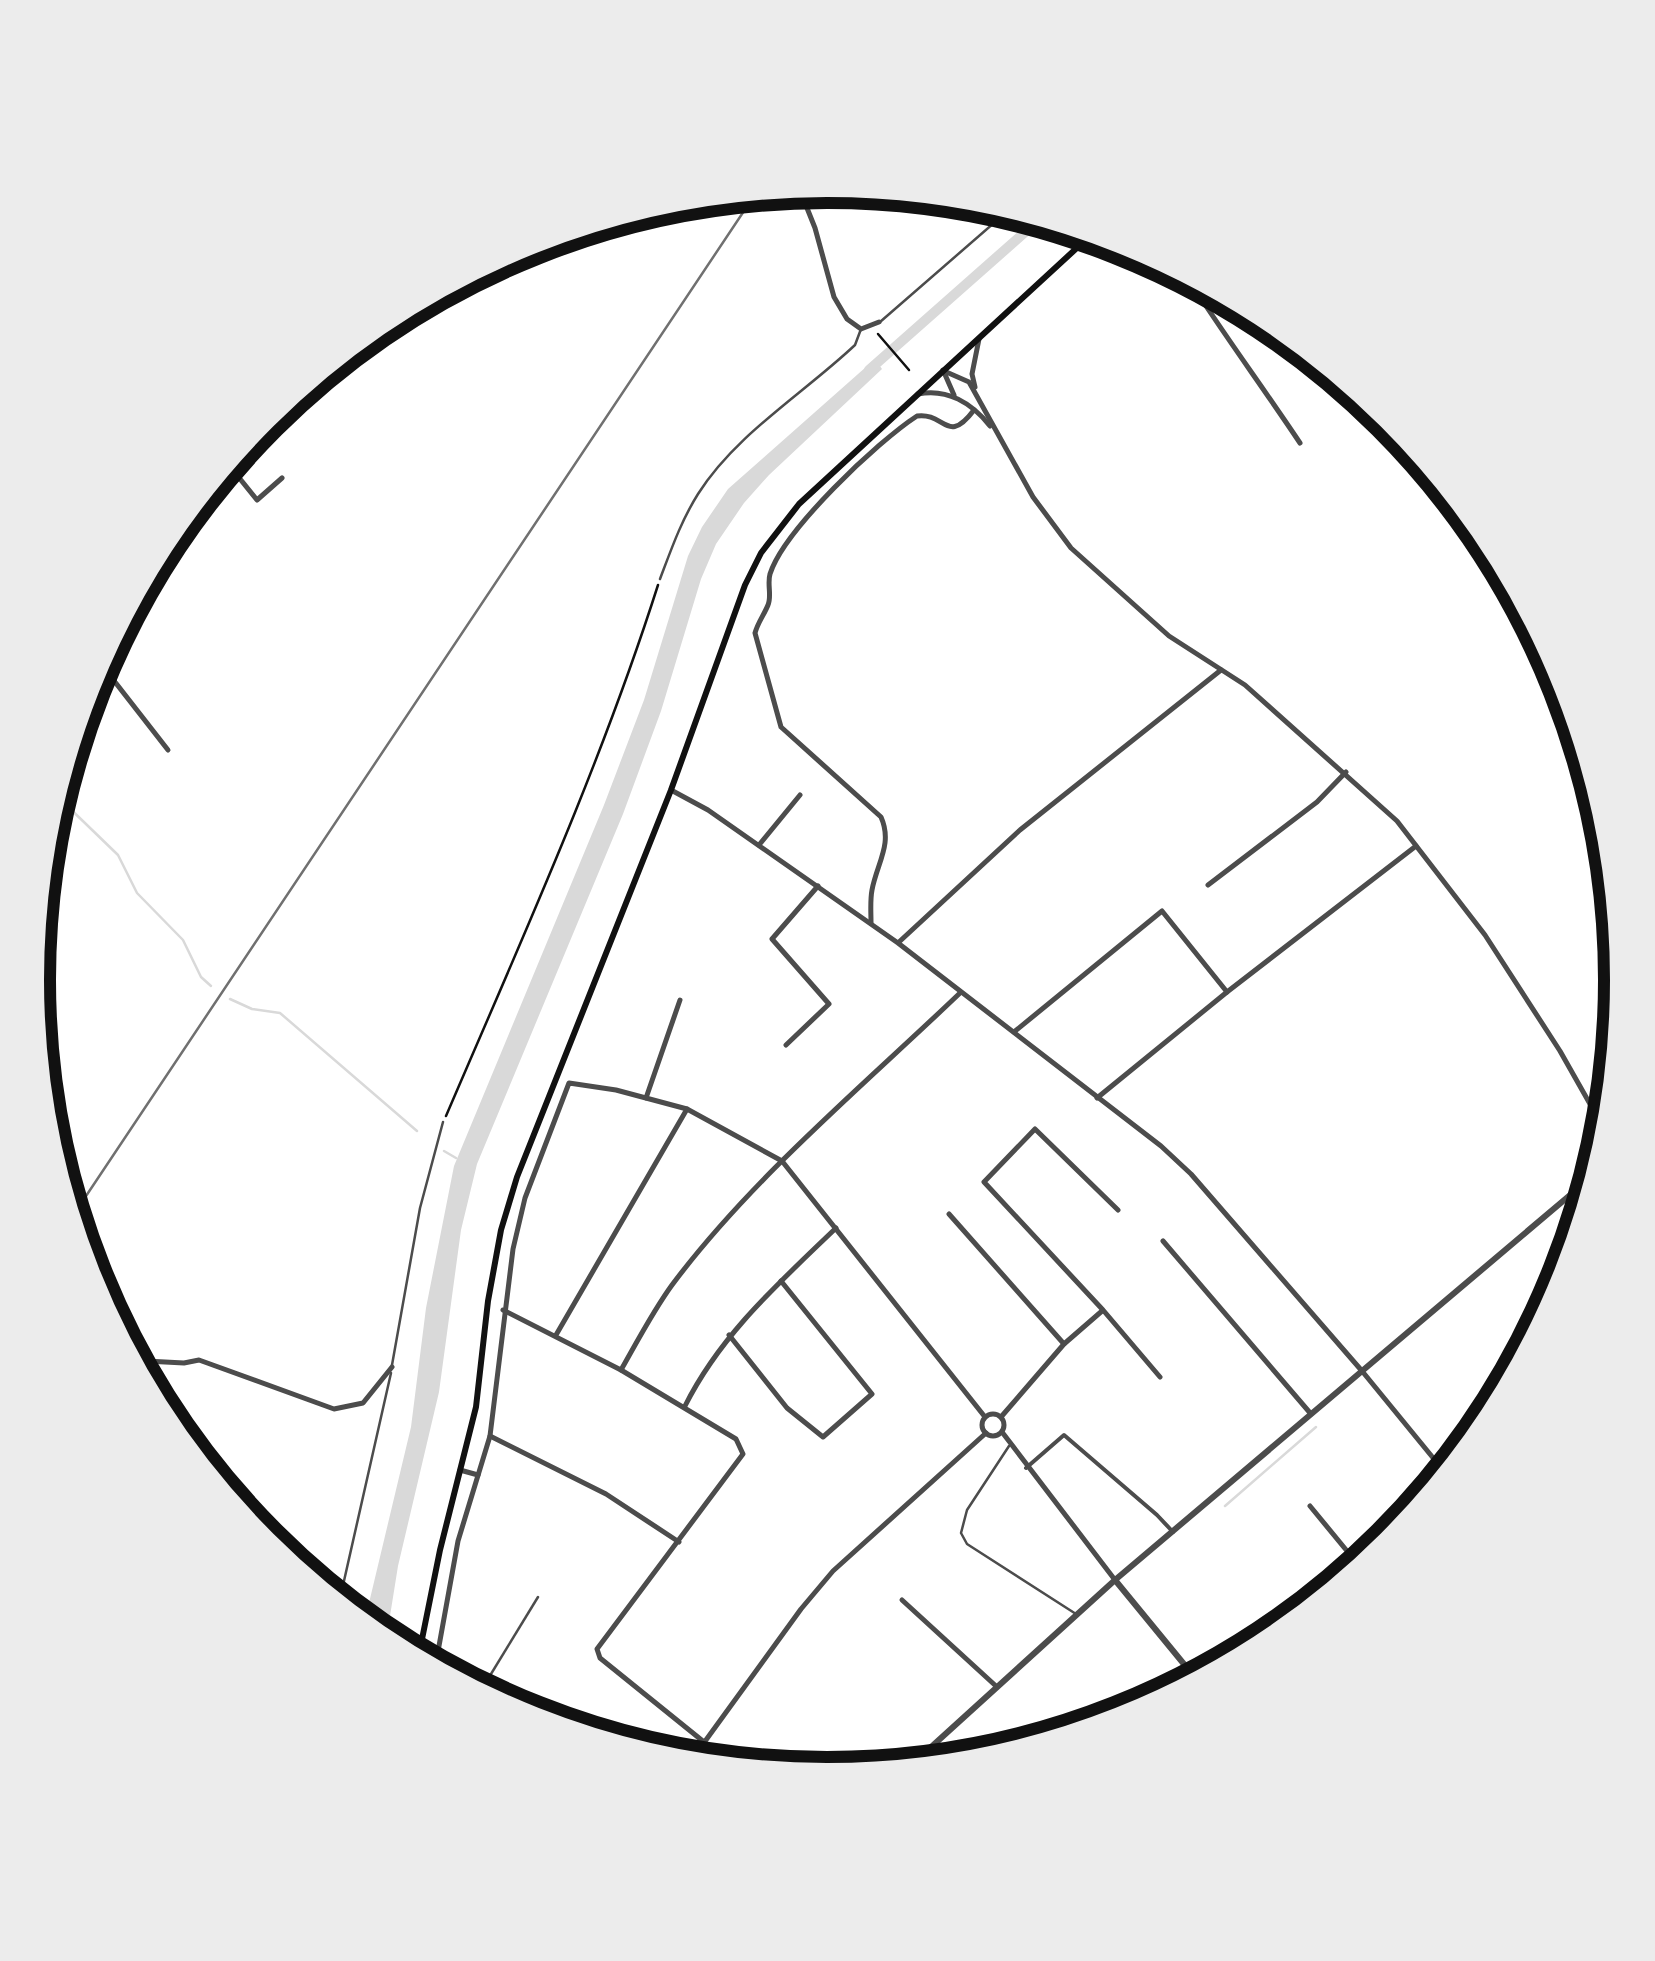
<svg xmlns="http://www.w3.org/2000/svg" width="1655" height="1961" font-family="Rubik,sans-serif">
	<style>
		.water { fill: #d9d9d9 }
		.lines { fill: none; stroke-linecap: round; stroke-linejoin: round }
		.stream { stroke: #d9d9d9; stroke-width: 2.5 }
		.canal { stroke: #d9d9d9; stroke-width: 10 }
		.path { stroke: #111; stroke-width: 2.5 }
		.service { stroke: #4c4c4c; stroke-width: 2.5 }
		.pedestrian { stroke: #4c4c4c; stroke-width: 4 }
		.minor { stroke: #4c4c4c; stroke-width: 5 }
		.tertiary { stroke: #4c4c4c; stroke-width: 6 }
		.secondary { stroke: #111; stroke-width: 6 }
		.rail { stroke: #707070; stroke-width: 2.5 }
		.rim { fill: none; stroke: #111; stroke-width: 12 }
	</style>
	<rect width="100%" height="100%" fill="#fff"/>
	<path class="water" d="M 875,359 L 882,369 L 769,475 L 744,503 L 716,544 L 701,579 L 661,711 L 623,814 L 477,1164 L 461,1230 L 439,1392 L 398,1566 L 386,1641 L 364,1624 L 411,1427 L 426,1308 L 454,1166 L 604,805 L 644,700 L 688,556 L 702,527 L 728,489 Z"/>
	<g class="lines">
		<g class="stream">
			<path d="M 57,796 L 118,855 L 137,893 L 183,940 L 201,977 L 211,986"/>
			<path d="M 230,999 L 252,1009 L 280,1013 L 417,1131"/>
			<path d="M 444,1151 L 456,1158"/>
			<path d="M 1225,1506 L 1316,1427"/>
		</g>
		<path class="canal" d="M 869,370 L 1041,218"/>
		<g class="path">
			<path d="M 878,334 L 909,370"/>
			<path d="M 446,1116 C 521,941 600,767 658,585"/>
		</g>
		<g class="service">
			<path d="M 880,322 L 1010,209"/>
			<path d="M 660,579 C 671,550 681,521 698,494 C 736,434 803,394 855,345 L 861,329"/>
			<path d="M 392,1365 L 420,1208 L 443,1122"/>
			<path d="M 1009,1446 L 967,1510 L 961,1533 L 967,1544 L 1076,1614"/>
			<path d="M 339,1603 L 391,1373"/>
			<path d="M 480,1692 L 538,1597"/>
		</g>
		<path class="pedestrian" d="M 1026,1468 L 1064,1435 L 1157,1515 L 1173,1532"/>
		<g class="minor">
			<path d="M 799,188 L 815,228 L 834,297 L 847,319 L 861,329 L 879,322"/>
			<path d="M 806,203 L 841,188"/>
			<path d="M 1185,274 C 1222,332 1262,386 1300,443"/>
			<path d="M 943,370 L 954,395"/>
			<path d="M 944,371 L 969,382 L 1033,497 L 1071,548 L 1169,636 L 1245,685 L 1397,821 L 1485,935 L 1560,1051 L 1607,1134"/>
			<path d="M 975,387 L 972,374 L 979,339"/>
			<path d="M 918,394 C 947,388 972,403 990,426"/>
			<path d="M 228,464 L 257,500 L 282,478"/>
			<path d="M 102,659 L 115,682 L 168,750"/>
			<path d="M 671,790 L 708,810 L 898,943 L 1161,1146 L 1191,1174 L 1362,1371 L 1443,1470 L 1448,1471"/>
			<path d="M 759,845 L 800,795"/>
			<path d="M 1208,885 L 1317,802 L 1346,772"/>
			<path d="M 871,923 C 871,912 870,900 872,890 C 877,863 893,844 881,817 L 781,727 L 755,633 C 758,622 764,615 768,605 C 772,596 767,584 770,574 C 784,530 877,442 917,416 C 945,412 947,446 974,410"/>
			<path d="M 899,942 L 1020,830 L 1221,670"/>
			<path d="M 1014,1032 L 1162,911 L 1227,992"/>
			<path d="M 786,1045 L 829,1004 L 772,939 L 818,886"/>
			<path d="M 646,1098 L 680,1000"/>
			<path d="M 1097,1098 L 1227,992 L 1416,846"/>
			<path d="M 1118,1210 L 1035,1129 L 984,1182 L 1103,1310 L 1160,1377"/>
			<path d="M 949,1214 L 1064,1344"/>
			<path d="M 1163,1241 L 1311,1414"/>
			<path d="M 503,1310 L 621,1370 L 736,1439 L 743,1454 L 597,1649 L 600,1658 L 704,1742"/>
			<path d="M 556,1335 L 687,1109"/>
			<path d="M 729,1335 L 787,1408 L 823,1437 L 872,1394 L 781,1281"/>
			<path d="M 138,1369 L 146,1361 L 184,1363 L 199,1360 L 334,1409 L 363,1403 L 392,1367"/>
			<path d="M 621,1370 C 637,1342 653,1311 672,1285 C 751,1179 865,1084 960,993"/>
			<path d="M 685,1406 C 721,1334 779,1283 836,1228"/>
			<circle cx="993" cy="1425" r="11"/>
			<path d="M 1001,1417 L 1064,1344 L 1102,1311"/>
			<path d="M 1002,1432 L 1115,1580"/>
			<path d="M 490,1436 L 606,1494 L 679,1542"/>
			<path d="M 460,1470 L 478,1475"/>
			<path d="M 1310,1506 L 1347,1551 L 1352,1552 L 1443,1478 L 1446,1471"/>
			<path d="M 902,1600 L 997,1687"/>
			<path d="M 435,1668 L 458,1541 L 490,1436 L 513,1249 L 525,1198 L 569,1083 L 616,1090 L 687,1109 L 782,1161 L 985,1417"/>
			<path d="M 690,1762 L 801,1609 L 833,1571 L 986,1433"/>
		</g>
		<g class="tertiary">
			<path d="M 1115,1580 L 1197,1680"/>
			<path d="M 908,1768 L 1115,1580 L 1595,1174"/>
		</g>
		<path class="secondary" d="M 418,1659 L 440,1550 L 476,1407 L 488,1301 L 501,1230 L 517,1177 L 671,790 L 745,585 L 761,553 L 799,504 L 1092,234"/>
		<path class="rail" d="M 72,1217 L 756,193"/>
	</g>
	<path d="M0 0H1655V1961H0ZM50 980a777 777 0 1 1 1554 0a777 777 0 1 1-1554 0Z" fill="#ececec" fill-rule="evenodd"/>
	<path class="rim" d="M50 980a777 777 0 1 1 1554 0a777 777 0 1 1-1554 0Z"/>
</svg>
